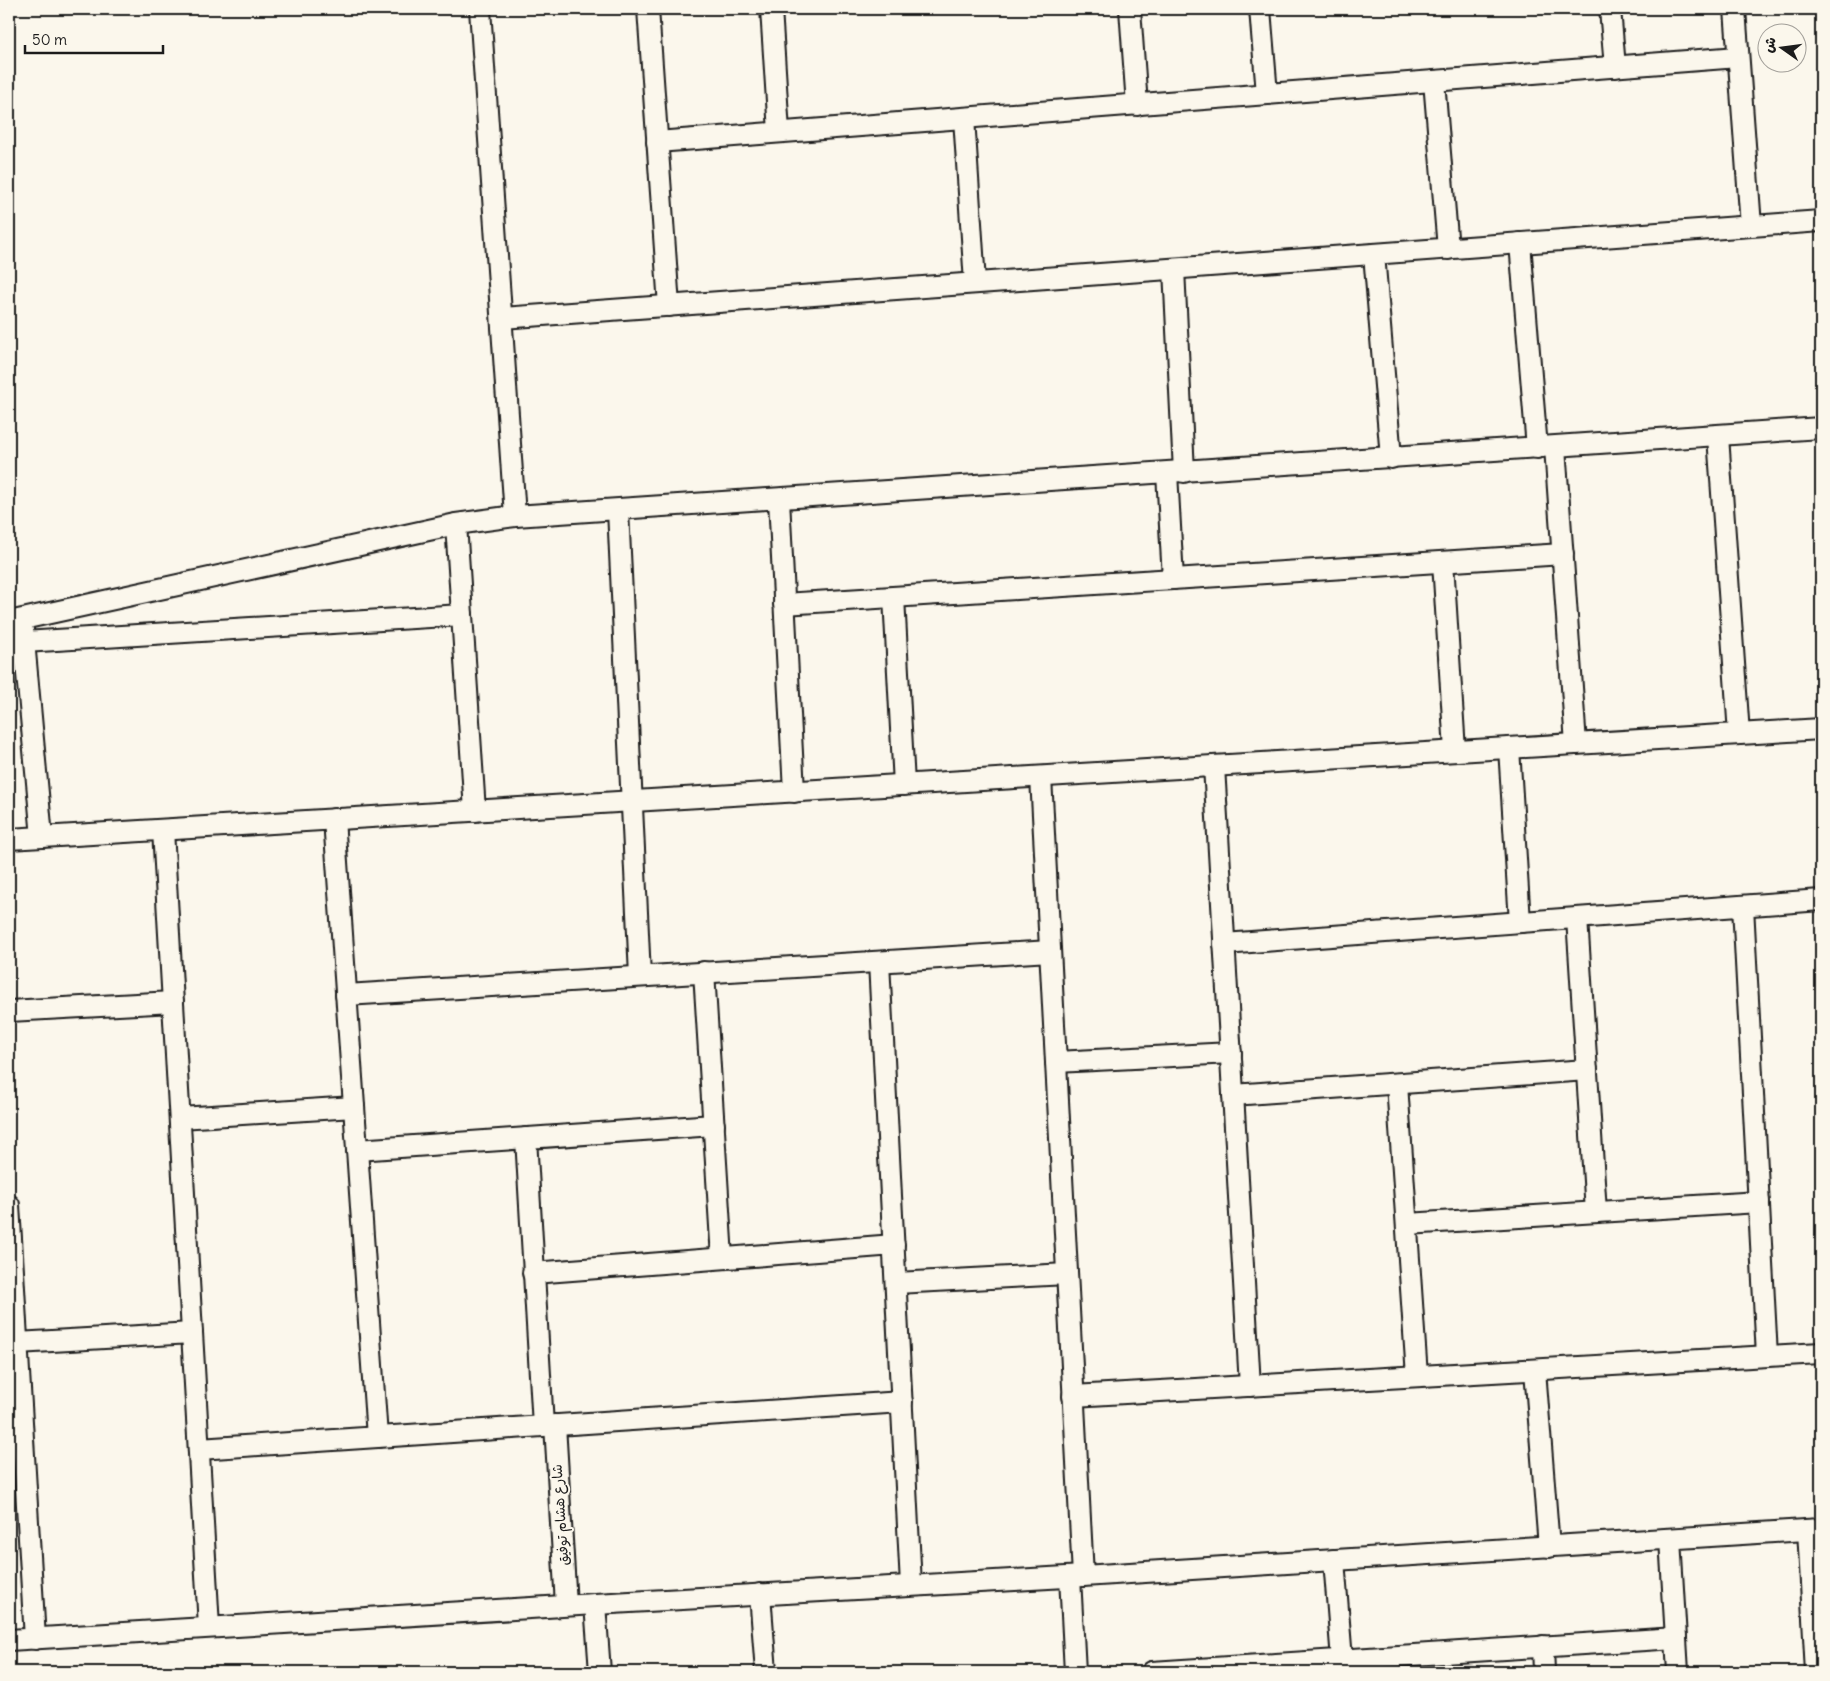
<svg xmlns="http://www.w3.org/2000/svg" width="1830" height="1681" font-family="Delius,'Playpen Sans Arabic',sans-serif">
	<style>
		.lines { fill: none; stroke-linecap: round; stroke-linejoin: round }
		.minor-casing { stroke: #1c1c1c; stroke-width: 24 }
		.minor { stroke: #fbf7ec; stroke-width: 20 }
		.labels { text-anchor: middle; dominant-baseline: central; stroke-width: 4; stroke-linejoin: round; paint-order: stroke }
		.street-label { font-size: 14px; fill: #1c1c1c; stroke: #fbf7ec }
	</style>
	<rect width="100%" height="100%" fill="#fbf7ec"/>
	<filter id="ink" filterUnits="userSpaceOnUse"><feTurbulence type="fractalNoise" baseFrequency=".02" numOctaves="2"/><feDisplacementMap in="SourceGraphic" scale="10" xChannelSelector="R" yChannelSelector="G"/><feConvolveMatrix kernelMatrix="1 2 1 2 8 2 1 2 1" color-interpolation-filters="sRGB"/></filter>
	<g filter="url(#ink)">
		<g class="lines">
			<defs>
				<g id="minor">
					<path d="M 480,9 L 515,516"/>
					<path d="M 648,9 L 669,306"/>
					<path d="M 771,9 L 779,132"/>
					<path d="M 1130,9 L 1137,105"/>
					<path d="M 1260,9 L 1267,94"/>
					<path d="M 1610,9 L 1615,67"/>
					<path d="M 1735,9 L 1751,226"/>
					<path d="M 1434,81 L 1448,249"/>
					<path d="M 964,118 L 975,283"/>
					<path d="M 657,142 L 1738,57"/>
					<path d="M 1520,243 L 1537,448"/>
					<path d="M 1374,254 L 1391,458"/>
					<path d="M 1174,269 L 1184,472"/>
					<path d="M 502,318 L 1821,221"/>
					<path d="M 1718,436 L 1739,734"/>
					<path d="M 1555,447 L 1576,744"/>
					<path d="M 1167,473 L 1173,579"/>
					<path d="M 779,499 L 794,792"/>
					<path d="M 618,510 L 640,976"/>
					<path d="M 456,524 L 475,811"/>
					<path d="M 1443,562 L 1455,751"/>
					<path d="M 894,597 L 904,785"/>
					<path d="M 784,604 L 1563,554"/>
					<path d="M 9,622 L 456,524 L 515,516 L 1821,428"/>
					<path d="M 23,630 L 42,837"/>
					<path d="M 24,642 L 462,615"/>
					<path d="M 1509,748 L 1520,922"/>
					<path d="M 1214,766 L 1250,1386"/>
					<path d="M 1041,777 L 1083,1576"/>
					<path d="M 334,819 L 377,1437"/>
					<path d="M 163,830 L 209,1627"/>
					<path d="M 9,839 L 1821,729"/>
					<path d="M 1743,906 L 1767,1356"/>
					<path d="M 1577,918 L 1596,1212"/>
					<path d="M 1224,944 L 1821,900"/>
					<path d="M 879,962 L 911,1585"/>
					<path d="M 704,972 L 722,1258"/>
					<path d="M 346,995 L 1050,951"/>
					<path d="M 9,1011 L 173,1002"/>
					<path d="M 1056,1062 L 1231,1053"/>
					<path d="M 1397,1084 L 1417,1376"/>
					<path d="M 1233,1095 L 1587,1070"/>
					<path d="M 180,1118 L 354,1107"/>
					<path d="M 526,1138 L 543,1426"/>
					<path d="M 357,1150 L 714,1125"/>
					<path d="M 9,1205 L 35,1639"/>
					<path d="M 1407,1224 L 1759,1202"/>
					<path d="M 533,1273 L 894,1245"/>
					<path d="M 896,1283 L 1067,1274"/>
					<path d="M 17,1343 L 192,1333"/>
					<path d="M 1535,1370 L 1549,1547"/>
					<path d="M 1073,1396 L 1821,1353"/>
					<path d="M 555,1425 L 566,1605"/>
					<path d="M 199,1449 L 902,1402"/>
					<path d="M 1808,1530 L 1816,1672"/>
					<path d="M 1670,1539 L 1678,1672"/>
					<path d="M 1334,1560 L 1342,1660"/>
					<path d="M 1070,1577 L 1075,1672"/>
					<path d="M 760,1594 L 766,1672"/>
					<path d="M 595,1604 L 600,1672"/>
					<path d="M 9,1640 L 595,1604 L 1083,1576 L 1821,1529"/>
					<path d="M 1543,1646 L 1544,1672"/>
					<path d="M 1152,1672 L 1676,1638"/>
				</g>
			</defs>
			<use href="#minor" class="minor-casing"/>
			<use href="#minor" class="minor"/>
		</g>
	</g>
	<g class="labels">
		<g class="street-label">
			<text transform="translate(560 1515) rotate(-94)">شارع هشام توفيق</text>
		</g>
	</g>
	<rect width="1830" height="1681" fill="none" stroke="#fbf7ec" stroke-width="30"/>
	<rect x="15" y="15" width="1800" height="1651" fill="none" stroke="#1c1c1c" stroke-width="2" filter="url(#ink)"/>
	<g transform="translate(1782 48) rotate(284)"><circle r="24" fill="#fbf7ec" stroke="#a29f99"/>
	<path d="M0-4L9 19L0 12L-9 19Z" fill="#1c1c1c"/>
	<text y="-8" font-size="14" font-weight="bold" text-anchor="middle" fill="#1c1c1c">ش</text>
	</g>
	<path d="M25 45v8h138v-8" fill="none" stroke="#1c1c1c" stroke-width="2.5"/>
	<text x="32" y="45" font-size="15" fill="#1c1c1c" stroke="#fbf7ec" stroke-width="4" paint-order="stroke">50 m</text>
</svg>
